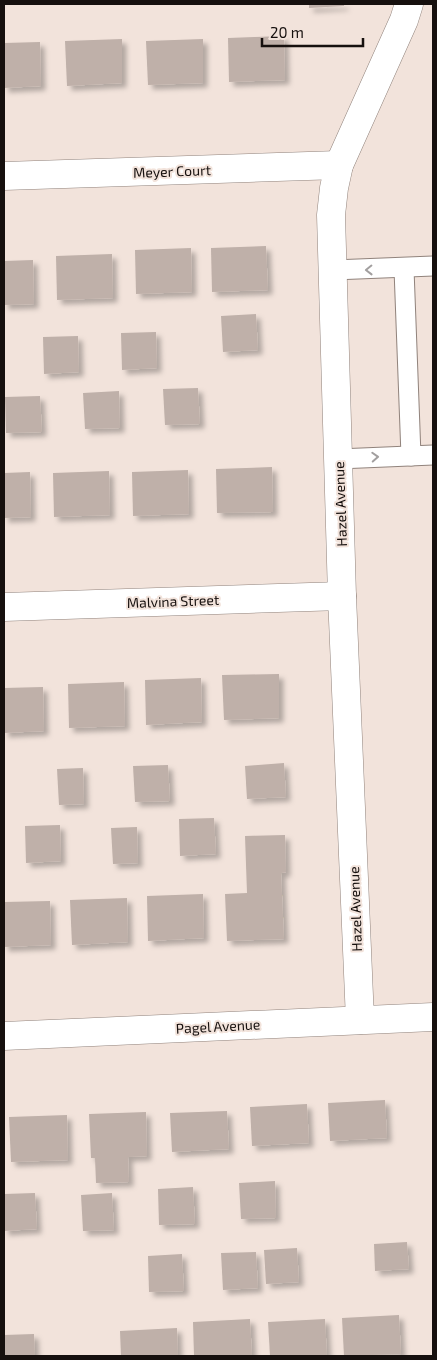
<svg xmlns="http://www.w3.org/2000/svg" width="437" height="1360" font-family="'Exo 2',sans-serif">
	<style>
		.building { fill: #bfb0a9; filter: url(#shadow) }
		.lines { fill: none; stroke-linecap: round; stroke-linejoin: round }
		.lane-casing { stroke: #91837c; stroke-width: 21 }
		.street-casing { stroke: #91837c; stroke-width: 29 }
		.lane { stroke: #fff; stroke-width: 19 }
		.street { stroke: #fff; stroke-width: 28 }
		.oneway { stroke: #a29f9f }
		.labels { text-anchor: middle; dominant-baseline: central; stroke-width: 4; stroke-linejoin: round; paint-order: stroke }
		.street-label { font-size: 14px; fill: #16100e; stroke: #f2e3db }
	</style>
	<defs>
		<filter id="shadow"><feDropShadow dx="4.5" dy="4.5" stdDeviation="2.5" flood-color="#0004"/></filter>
	</defs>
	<rect width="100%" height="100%" fill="#f2e3db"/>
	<g class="building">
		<path d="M 309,4 L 344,4 L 344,6 L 309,8 Z"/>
		<path d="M 284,36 L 285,80 L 229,82 L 228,38 Z"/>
		<path d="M 122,39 L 122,83 L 67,86 L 65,41 Z"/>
		<path d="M 203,39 L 203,83 L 148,85 L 146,41 Z"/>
		<path d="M 40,42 L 41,86 L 4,88 L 4,43 Z"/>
		<path d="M 266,246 L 268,290 L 212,292 L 211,248 Z"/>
		<path d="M 191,248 L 192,292 L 136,294 L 135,250 Z"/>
		<path d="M 112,254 L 113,298 L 57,300 L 56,256 Z"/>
		<path d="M 33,260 L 34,304 L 4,305 L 4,261 Z"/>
		<path d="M 256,314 L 258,350 L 223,352 L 221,316 Z"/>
		<path d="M 156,332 L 157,368 L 122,370 L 121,333 Z"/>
		<path d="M 78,336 L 79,372 L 44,374 L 43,337 Z"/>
		<path d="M 198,388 L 200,424 L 165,425 L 163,389 Z"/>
		<path d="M 119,391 L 120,428 L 85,429 L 83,393 Z"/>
		<path d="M 40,396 L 42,432 L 6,433 L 5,397 Z"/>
		<path d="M 272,467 L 273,512 L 217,513 L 216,469 Z"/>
		<path d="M 188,470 L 189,514 L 133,516 L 132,472 Z"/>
		<path d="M 109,471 L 110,515 L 54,517 L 53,473 Z"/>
		<path d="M 30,472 L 31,517 L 4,518 L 4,473 Z"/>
		<path d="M 279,674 L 279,718 L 224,720 L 222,675 Z"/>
		<path d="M 201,678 L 202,722 L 146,725 L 145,680 Z"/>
		<path d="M 124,682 L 125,726 L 69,728 L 68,684 Z"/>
		<path d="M 43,687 L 44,731 L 4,733 L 4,688 Z"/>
		<path d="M 284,763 L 286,797 L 247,799 L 245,766 Z"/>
		<path d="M 168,765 L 170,801 L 135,802 L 133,766 Z"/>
		<path d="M 83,768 L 84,804 L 59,805 L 57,769 Z"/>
		<path d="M 214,818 L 216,854 L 180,856 L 179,819 Z"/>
		<path d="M 60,825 L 61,861 L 26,863 L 25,826 Z"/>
		<path d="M 137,827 L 138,863 L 113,864 L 111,828 Z"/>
		<path d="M 285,835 L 286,872 L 281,873 L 284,939 L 227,941 L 225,894 L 247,893 L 245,836 Z"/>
		<path d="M 203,894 L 204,938 L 148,941 L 147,896 Z"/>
		<path d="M 127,898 L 128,942 L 72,945 L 70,900 Z"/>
		<path d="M 50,901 L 51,945 L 4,947 L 4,902 Z"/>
		<path d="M 385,1100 L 387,1138 L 330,1141 L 328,1103 Z"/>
		<path d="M 307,1104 L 309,1143 L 252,1146 L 250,1107 Z"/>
		<path d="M 227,1111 L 229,1149 L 172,1152 L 170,1113 Z"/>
		<path d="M 146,1112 L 147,1156 L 128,1157 L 129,1182 L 96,1183 L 95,1158 L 91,1158 L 89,1114 Z"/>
		<path d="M 67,1115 L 68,1160 L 11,1162 L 9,1117 Z"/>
		<path d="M 275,1181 L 276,1218 L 241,1219 L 239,1183 Z"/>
		<path d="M 193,1187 L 195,1224 L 159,1225 L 158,1189 Z"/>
		<path d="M 35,1193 L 37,1229 L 4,1231 L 4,1194 Z"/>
		<path d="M 112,1193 L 114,1230 L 83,1231 L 81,1195 Z"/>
		<path d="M 407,1242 L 409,1269 L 375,1271 L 374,1244 Z"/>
		<path d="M 297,1248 L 299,1282 L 266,1284 L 264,1250 Z"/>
		<path d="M 256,1252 L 258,1288 L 223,1290 L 221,1253 Z"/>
		<path d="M 182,1254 L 184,1291 L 149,1292 L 148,1256 Z"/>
		<path d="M 399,1315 L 401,1354 L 344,1356 L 342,1318 Z"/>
		<path d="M 250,1319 L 252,1356 L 194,1356 L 193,1322 Z"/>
		<path d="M 325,1319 L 327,1356 L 270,1356 L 268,1322 Z"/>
		<path d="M 177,1328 L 178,1356 L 121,1356 L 120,1331 Z"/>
		<path d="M 34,1334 L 35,1356 L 4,1356 L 4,1335 Z"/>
	</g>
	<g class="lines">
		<defs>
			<g id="lane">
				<path d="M 404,269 L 411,456"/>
				<path d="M 333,270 L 433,266"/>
				<path d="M 338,459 L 433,455"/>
			</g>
			<g id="street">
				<path d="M 4,176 L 339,165"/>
				<path d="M 4,607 L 342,596"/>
				<path d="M 360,1020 L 342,596 L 331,215 L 334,188 L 339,165 L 404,20 L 409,4"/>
				<path d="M 4,1036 L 433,1017"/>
			</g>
		</defs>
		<use href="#lane" class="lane-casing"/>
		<use href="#street" class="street-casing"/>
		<use href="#lane" class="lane"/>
		<use href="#street" class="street"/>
	</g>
	<defs><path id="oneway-chevron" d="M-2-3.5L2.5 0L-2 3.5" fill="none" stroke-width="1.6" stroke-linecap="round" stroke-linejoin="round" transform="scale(1.25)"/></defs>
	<g class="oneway">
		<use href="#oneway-chevron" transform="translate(369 270) rotate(179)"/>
		<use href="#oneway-chevron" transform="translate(375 457) rotate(-3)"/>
	</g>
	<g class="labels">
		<g class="street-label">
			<text transform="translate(172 171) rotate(-2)">Meyer Court</text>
			<text transform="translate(340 504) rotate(-92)">Hazel Avenue</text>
			<text transform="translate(173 601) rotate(-2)">Malvina Street</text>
			<text transform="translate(355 909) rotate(-92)">Hazel Avenue</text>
			<text transform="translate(218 1026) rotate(-3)">Pagel Avenue</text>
		</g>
	</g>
	<rect width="437" height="1360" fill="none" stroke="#16100e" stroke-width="10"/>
	<path d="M262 38v8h101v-8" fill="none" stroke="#16100e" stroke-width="2.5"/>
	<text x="270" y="38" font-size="15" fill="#16100e" stroke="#f2e3db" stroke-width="4" paint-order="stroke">20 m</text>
</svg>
